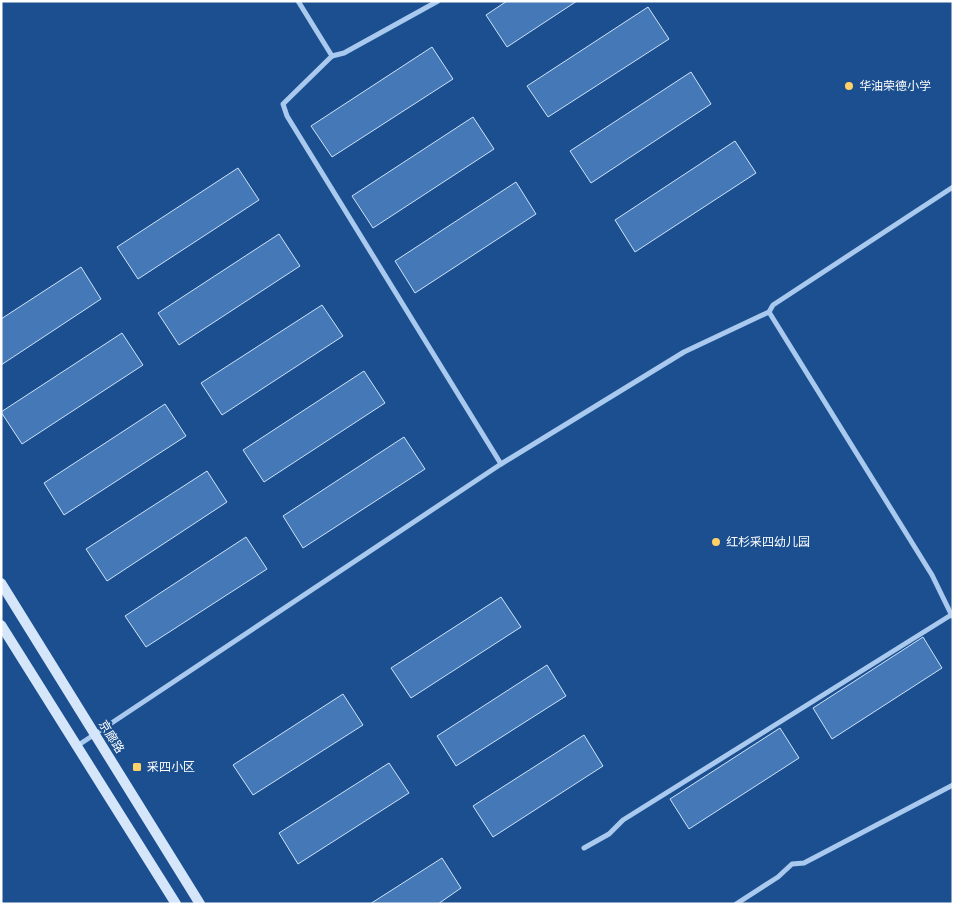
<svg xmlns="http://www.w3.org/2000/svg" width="954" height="905" font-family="'Source Sans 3','Noto Sans SC',sans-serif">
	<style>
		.building { fill: #4478b7; stroke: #cfe3fa }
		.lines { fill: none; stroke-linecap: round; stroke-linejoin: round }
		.street { stroke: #a9c9ee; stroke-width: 5 }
		.secondary { stroke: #d6e6fa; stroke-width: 10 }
		.poi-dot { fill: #ffd166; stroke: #1b4f8f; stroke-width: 2 }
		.labels { text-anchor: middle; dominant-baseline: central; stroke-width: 4.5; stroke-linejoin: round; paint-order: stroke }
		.poi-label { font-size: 12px; fill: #fff; stroke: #1b4f8f; text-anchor: start }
		.street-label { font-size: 12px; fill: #fff; stroke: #1b4f8f }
	</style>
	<rect width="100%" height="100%" fill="#1b4f8f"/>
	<g class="building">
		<path d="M 507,1 L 577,1 L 507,47 L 486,15 Z"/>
		<path d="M 648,7 L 669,39 L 548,117 L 527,86 Z"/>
		<path d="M 432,47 L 453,79 L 332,157 L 311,126 Z"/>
		<path d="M 691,72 L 711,104 L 591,183 L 570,151 Z"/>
		<path d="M 473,117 L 494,149 L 373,228 L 352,196 Z"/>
		<path d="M 735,141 L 756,173 L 635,252 L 615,220 Z"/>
		<path d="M 238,168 L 259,200 L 138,279 L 117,247 Z"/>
		<path d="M 516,182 L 536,214 L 415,293 L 395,261 Z"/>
		<path d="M 279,234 L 300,266 L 179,345 L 158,313 Z"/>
		<path d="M 81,267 L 101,299 L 1,365 L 1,319 Z"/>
		<path d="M 322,305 L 343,336 L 222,415 L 201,383 Z"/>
		<path d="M 122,333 L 143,365 L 22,444 L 1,412 Z"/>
		<path d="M 364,371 L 385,403 L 264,482 L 243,450 Z"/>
		<path d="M 165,404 L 186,436 L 64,515 L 44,483 Z"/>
		<path d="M 404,437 L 425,469 L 303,548 L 283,516 Z"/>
		<path d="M 207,471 L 227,502 L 107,581 L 86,549 Z"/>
		<path d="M 246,537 L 267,569 L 146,647 L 125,616 Z"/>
		<path d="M 501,597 L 521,627 L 411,698 L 391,668 Z"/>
		<path d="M 923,637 L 942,668 L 832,739 L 813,708 Z"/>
		<path d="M 547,665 L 566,696 L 456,766 L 437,736 Z"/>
		<path d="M 343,694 L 363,725 L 253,795 L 233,765 Z"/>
		<path d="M 780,728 L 799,758 L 689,829 L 670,799 Z"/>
		<path d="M 584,735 L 603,766 L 493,837 L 473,806 Z"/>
		<path d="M 389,763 L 409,793 L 298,864 L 279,833 Z"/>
		<path d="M 442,858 L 461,888 L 438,904 L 370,904 Z"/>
	</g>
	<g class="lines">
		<g class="street">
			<path d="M 298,1 L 332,56"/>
			<path d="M 438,1 L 344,53 L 332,56 L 283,104 L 287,116 L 501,464"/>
			<path d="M 769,312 L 932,575 L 952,616"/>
			<path d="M 77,746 L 501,464 L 684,352 L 769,312 L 773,305 L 953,187"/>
			<path d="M 584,848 L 609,834 L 623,820 L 951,615"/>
			<path d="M 736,904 L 778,877 L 792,864 L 804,863 L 953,785"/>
		</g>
		<g class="secondary">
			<path d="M 1,583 L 200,904"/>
			<path d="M 1,625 L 176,904"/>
		</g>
	</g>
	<g class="poi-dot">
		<circle cx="849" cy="86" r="5"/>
		<circle cx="716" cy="542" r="5"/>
		<rect x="132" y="762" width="10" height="10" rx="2.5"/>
	</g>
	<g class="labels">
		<g class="poi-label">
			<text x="859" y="86">华油荣德小学</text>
			<text x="726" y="542">红杉采四幼儿园</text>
			<text x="147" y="767">采四小区</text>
		</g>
		<g class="street-label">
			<text transform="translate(111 737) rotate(58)">京廊路</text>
		</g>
	</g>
	<rect width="954" height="905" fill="none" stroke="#ffffff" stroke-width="5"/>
</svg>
